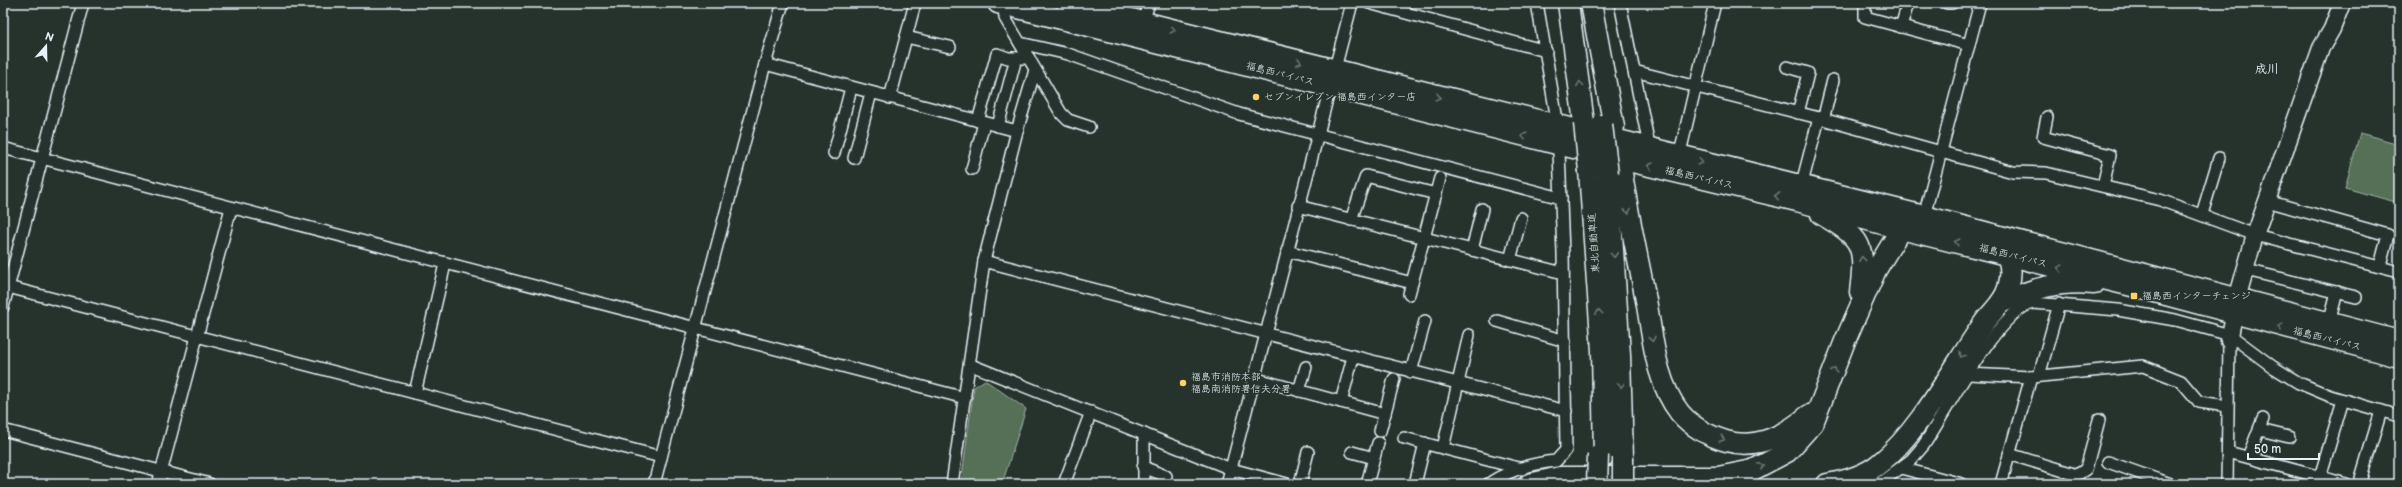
<svg xmlns="http://www.w3.org/2000/svg" width="2402" height="487" font-family="'Balsamiq Sans','Klee One',sans-serif">
	<style>
		.green { fill: #557056; stroke: #9eb0a7 }
		.lines { fill: none; stroke-linecap: round; stroke-linejoin: round }
		.street-casing { stroke: #e8f1f8; stroke-width: 14 }
		.secondary-casing { stroke: #e8f1f8; stroke-width: 19 }
		.highway-casing { stroke: #e8f1f8; stroke-width: 23 }
		.street { stroke: #26332d; stroke-width: 11 }
		.secondary { stroke: #26332d; stroke-width: 16 }
		.highway { stroke: #26332d; stroke-width: 20 }
		.highway-bridge-casing { stroke: #e8f1f8; stroke-width: 23; stroke-linecap: butt }
		.highway-bridge { stroke: #26332d; stroke-width: 20 }
		.oneway { stroke: #6a7674 }
		.poi-dot { fill: #ffd166; stroke: #26332d; stroke-width: 1.5 }
		.labels { text-anchor: middle; dominant-baseline: central; stroke-width: 3.5; stroke-linejoin: round; paint-order: stroke }
		.street-label { font-size: 10px; fill: #e8f1f8; stroke: #26332d }
		.poi-label { font-size: 10px; fill: #e8f1f8; stroke: #26332d; text-anchor: start }
		.quarter-label { font-size: 12px; font-weight: bold; fill: #e8f1f8; stroke: #26332d }
	</style>
	<rect width="100%" height="100%" fill="#26332d"/>
	<filter id="ink" filterUnits="userSpaceOnUse"><feTurbulence type="fractalNoise" baseFrequency=".025" numOctaves="2"/><feDisplacementMap in="SourceGraphic" scale="8" xChannelSelector="R" yChannelSelector="G"/><feConvolveMatrix kernelMatrix="1 2 1 2 8 2 1 2 1" color-interpolation-filters="sRGB"/></filter>
	<g filter="url(#ink)">
		<g class="green">
			<path d="M 2360,133 L 2399,144 L 2399,203 L 2345,188 Z"/>
			<path d="M 985,380 L 1026,409 L 1002,484 L 961,484 L 974,387 Z"/>
		</g>
		<g class="lines">
			<defs>
				<g id="street">
					<path d="M 1369,3 L 1546,51"/>
					<path d="M 1620,3 L 1650,150"/>
					<path d="M 1865,3 L 1865,17 L 1969,45"/>
					<path d="M 1947,3 L 1952,3"/>
					<path d="M 1004,5 L 1005,18 L 1061,113 L 1068,120 L 1089,127"/>
					<path d="M 1143,23 L 1149,3"/>
					<path d="M 1901,27 L 1908,3"/>
					<path d="M 906,37 L 950,47"/>
					<path d="M 1020,43 L 1068,54 L 1239,114 L 1561,198"/>
					<path d="M 765,64 L 1017,131"/>
					<path d="M 1787,67 L 1808,73 L 1798,113"/>
					<path d="M 1634,71 L 1819,118 L 2013,172 L 2046,173 L 2160,200 L 2255,235 L 2399,272"/>
					<path d="M 890,98 L 915,3"/>
					<path d="M 2047,117 L 2043,137 L 2110,155 L 2103,186"/>
					<path d="M 1823,120 L 1833,80"/>
					<path d="M 978,121 L 997,54 L 1008,58 L 1029,58"/>
					<path d="M 998,126 L 1016,58"/>
					<path d="M 3,148 L 965,398"/>
					<path d="M 834,153 L 851,88"/>
					<path d="M 1679,157 L 1715,3"/>
					<path d="M 854,158 L 871,93"/>
					<path d="M 972,169 L 984,123"/>
					<path d="M 1801,187 L 1819,118"/>
					<path d="M 2267,201 L 2388,235 L 2380,266"/>
					<path d="M 1298,206 L 1563,273"/>
					<path d="M 2202,214 L 2219,158"/>
					<path d="M 1924,216 L 1980,3"/>
					<path d="M 1351,220 L 1366,176 L 1436,194"/>
					<path d="M 1472,250 L 1482,209"/>
					<path d="M 1287,251 L 1412,283"/>
					<path d="M 1510,260 L 1521,218"/>
					<path d="M 984,261 L 1566,411"/>
					<path d="M 2246,270 L 2356,297"/>
					<path d="M 8,287 L 661,457"/>
					<path d="M 1409,294 L 1440,178"/>
					<path d="M 3,307 L 83,3"/>
					<path d="M 1497,321 L 1565,341"/>
					<path d="M 2329,323 L 2337,292"/>
					<path d="M 971,365 L 1231,469 L 1287,484"/>
					<path d="M 1411,372 L 1425,321"/>
					<path d="M 1968,374 L 2031,377 L 2143,366 L 2181,381 L 2199,402 L 2227,406"/>
					<path d="M 2039,376 L 2059,304"/>
					<path d="M 1253,378 L 1385,414"/>
					<path d="M 1299,391 L 1306,367"/>
					<path d="M 415,393 L 445,264"/>
					<path d="M 1341,402 L 1353,357"/>
					<path d="M 3,430 L 210,484"/>
					<path d="M 2260,430 L 2289,437"/>
					<path d="M 1380,431 L 1394,379"/>
					<path d="M 1404,438 L 1522,469"/>
					<path d="M 1443,448 L 1469,335"/>
					<path d="M 1352,452 L 1374,458"/>
					<path d="M 2228,452 L 2346,484"/>
					<path d="M 2009,454 L 2077,475 L 2086,469 L 2099,420"/>
					<path d="M 2248,457 L 2263,419"/>
					<path d="M 2108,462 L 2170,484"/>
					<path d="M 1143,467 L 1166,476"/>
					<path d="M 1901,468 L 1962,484"/>
					<path d="M 2320,477 L 2343,400"/>
					<path d="M 2361,478 L 2381,411"/>
					<path d="M 158,484 L 231,208"/>
					<path d="M 654,484 L 765,64 L 783,3"/>
					<path d="M 952,484 L 984,261 L 1017,131 L 1035,70"/>
					<path d="M 1064,484 L 1091,412"/>
					<path d="M 1144,484 L 1144,434"/>
					<path d="M 1227,484 L 1352,3"/>
					<path d="M 1300,484 L 1308,452"/>
					<path d="M 1367,484 L 1378,443"/>
					<path d="M 1415,484 L 1425,443"/>
					<path d="M 1488,484 C 1508,471 1533,463 1556,461 L 1566,450 L 1563,253 L 1558,126 L 1537,3"/>
					<path d="M 1879,484 L 1911,460 L 1923,446 C 1946,413 1996,311 2033,303 L 2118,310 L 2175,320 L 2230,335 L 2273,367 L 2299,383 L 2330,396 L 2399,416"/>
					<path d="M 2001,484 L 2031,377"/>
					<path d="M 2227,484 L 2229,341"/>
				</g>
				<path id="secondary" d="M 2229,341 L 2237,299 L 2255,235 L 2321,48 L 2332,29 L 2342,3"/>
				<g id="highway">
					<path d="M 998,3 L 1557,144 L 1797,201 L 1901,229 L 2136,287 L 2399,357"/>
					<path d="M 1067,3 L 1924,216 L 2399,341"/>
					<path d="M 1568,3 L 1584,123"/>
					<path d="M 1591,3 L 1614,127"/>
					<path d="M 1589,171 L 1602,351 L 1604,456"/>
					<path d="M 1622,173 C 1628,214 1637,254 1645,295 C 1653,334 1654,380 1680,413 C 1692,427 1709,436 1726,441 C 1758,450 1785,435 1809,415"/>
					<path d="M 1608,174 L 1620,355 L 1623,458"/>
					<path d="M 1821,214 C 1862,238 1866,244 1860,292"/>
					<path d="M 2003,302 C 2034,288 2058,281 2094,284"/>
					<path d="M 1529,484 L 1560,477 L 1718,477 L 1753,470 L 1787,452 L 1813,423 L 1845,341 L 1876,270 L 1901,229 L 1912,223"/>
					<path d="M 1827,484 C 1845,481 1866,475 1880,463 C 1920,431 1953,367 1983,324 C 1992,311 2004,303 2008,288 C 2013,272 2010,257 2001,245"/>
				</g>
			</defs>
			<use href="#street" class="street-casing"/>
			<use href="#secondary" class="secondary-casing"/>
			<use href="#highway" class="highway-casing"/>
			<use href="#street" class="street"/>
			<use href="#secondary" class="secondary"/>
			<use href="#highway" class="highway"/>
			<defs>
				<g id="highway-bridge">
					<path d="M 1584,123 L 1589,171"/>
					<path d="M 1602,125 L 1608,174"/>
					<path d="M 1597,484 L 1598,455"/>
					<path d="M 1623,484 L 1623,458"/>
				</g>
			</defs>
			<use href="#highway-bridge" class="highway-bridge-casing"/>
			<use href="#highway-bridge" class="highway-bridge"/>
		</g>
		<defs><path id="oneway-chevron" d="M-2-3.5L2.5 0L-2 3.5" fill="none" stroke-width="1.6" stroke-linecap="round" stroke-linejoin="round"/></defs>
		<g class="oneway">
			<use href="#oneway-chevron" transform="translate(1173 30) rotate(14)"/>
			<use href="#oneway-chevron" transform="translate(1299 62) rotate(14)"/>
			<use href="#oneway-chevron" transform="translate(1580 84) rotate(-98)"/>
			<use href="#oneway-chevron" transform="translate(1438 97) rotate(14)"/>
			<use href="#oneway-chevron" transform="translate(1524 136) rotate(-166)"/>
			<use href="#oneway-chevron" transform="translate(1700 162) rotate(14)"/>
			<use href="#oneway-chevron" transform="translate(1650 166) rotate(-167)"/>
			<use href="#oneway-chevron" transform="translate(1777 196) rotate(-167)"/>
			<use href="#oneway-chevron" transform="translate(1628 211) rotate(79)"/>
			<use href="#oneway-chevron" transform="translate(1957 242) rotate(-166)"/>
			<use href="#oneway-chevron" transform="translate(1614 255) rotate(86)"/>
			<use href="#oneway-chevron" transform="translate(1862 259) rotate(-96)"/>
			<use href="#oneway-chevron" transform="translate(2060 268) rotate(-166)"/>
			<use href="#oneway-chevron" transform="translate(1599 312) rotate(-94)"/>
			<use href="#oneway-chevron" transform="translate(2280 327) rotate(-166)"/>
			<use href="#oneway-chevron" transform="translate(1652 339) rotate(80)"/>
			<use href="#oneway-chevron" transform="translate(1962 355) rotate(124)"/>
			<use href="#oneway-chevron" transform="translate(1834 370) rotate(-69)"/>
			<use href="#oneway-chevron" transform="translate(1621 385) rotate(88)"/>
			<use href="#oneway-chevron" transform="translate(1722 439) rotate(17)"/>
			<use href="#oneway-chevron" transform="translate(1761 466) rotate(-26)"/>
		</g>
	</g>
	<g class="poi-dot">
		<circle cx="1256" cy="97" r="4"/>
		<rect x="2130" y="292" width="8" height="8" rx="2"/>
		<circle cx="1183" cy="383" r="4"/>
	</g>
	<g class="labels">
		<g class="street-label">
			<text transform="translate(1280 74) rotate(14)">福島西バイパス</text>
			<text transform="translate(1699 178) rotate(13)">福島西バイパス</text>
			<text transform="translate(1594 243) rotate(-94)">東北自動車道</text>
			<text transform="translate(2013 256) rotate(14)">福島西バイパス</text>
			<text transform="translate(2327 339) rotate(14)">福島西バイパス</text>
		</g>
		<g class="poi-label">
			<text x="1264" y="97">セブンイレブン 福島西インター店</text>
			<text x="2142" y="296">福島西インターチェンジ</text>
			<text x="1191" y="377">福島市消防本部<tspan x="1191" dy="12">福島南消防署信夫分署</tspan></text>
		</g>
		<g class="quarter-label">
			<text x="2267" y="69">成川</text>
		</g>
	</g>
	<rect width="2402" height="487" fill="none" stroke="#26332d" stroke-width="16"/>
	<rect x="8" y="8" width="2386" height="471" fill="none" stroke="#e8f1f8" stroke-width="1.5" filter="url(#ink)"/>
	<g transform="translate(46 46) rotate(20)" stroke="#26332d" stroke-width="3" paint-order="stroke">
	<path d="M0-3L7 15L0 10L-7 15Z" fill="#e8f1f8"/>
	<text y="-6" font-size="11" font-weight="bold" text-anchor="middle" fill="#e8f1f8">N</text>
	</g>
	<path d="M2248 453v6h71v-6" fill="none" stroke="#e8f1f8" stroke-width="2"/>
	<text x="2254" y="453" font-size="12" fill="#e8f1f8" stroke="#26332d" stroke-width="3" paint-order="stroke">50 m</text>
</svg>
